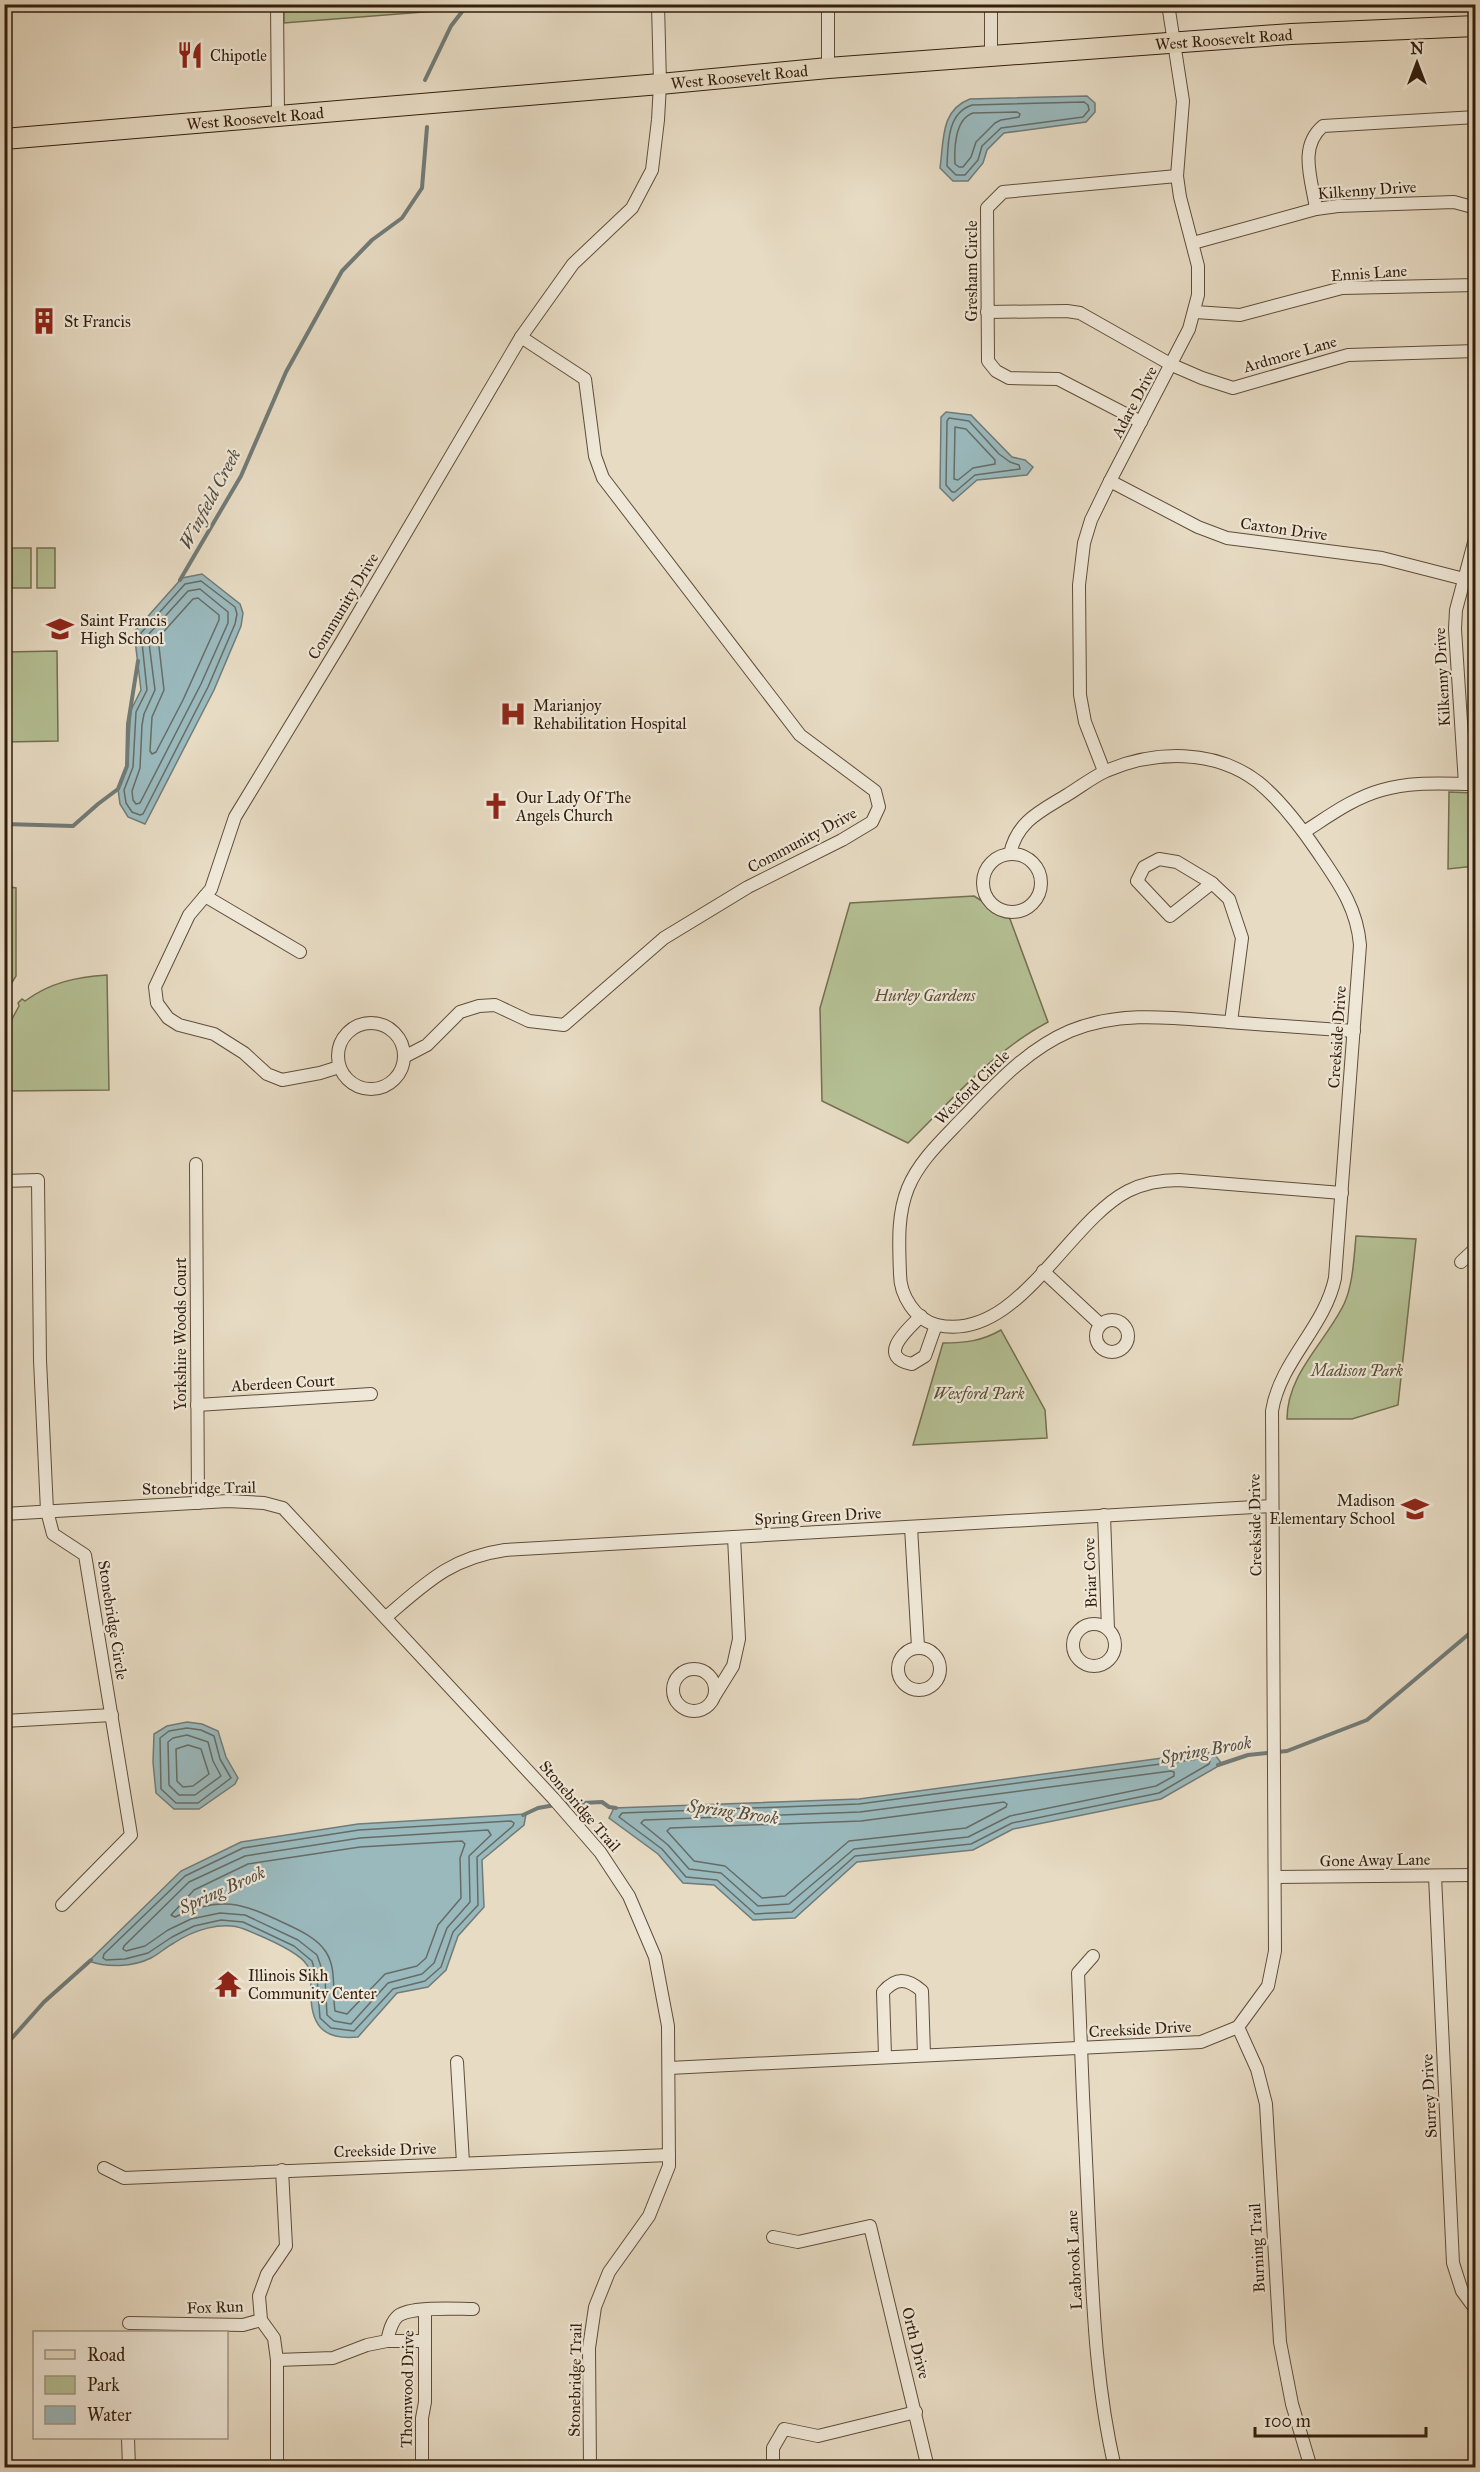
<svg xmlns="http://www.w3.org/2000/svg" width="1480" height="2472" font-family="'IM FELL Great Primer',serif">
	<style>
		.green { fill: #b4c094; stroke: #746f50; stroke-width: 1.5 }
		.water { fill: #9ab9bd; stroke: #717b77; stroke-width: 1.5 }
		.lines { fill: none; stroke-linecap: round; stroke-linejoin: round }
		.shore { stroke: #666c65; stroke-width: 1.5 }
		.stream { stroke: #717b77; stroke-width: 4 }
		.street-casing { stroke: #604d3a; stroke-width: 14 }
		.primary-casing { stroke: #331e0d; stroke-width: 22 }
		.street { stroke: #efe8d8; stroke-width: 12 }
		.primary { stroke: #e7dbc3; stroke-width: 20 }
		.labels { text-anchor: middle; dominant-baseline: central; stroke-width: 4.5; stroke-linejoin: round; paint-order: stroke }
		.street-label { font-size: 16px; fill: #331e0d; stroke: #efe8d8 }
		.poi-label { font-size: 16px; fill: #331e0d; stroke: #efe8d8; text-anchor: start }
		.park-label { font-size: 16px; font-style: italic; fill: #5a4f36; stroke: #efe8d8 }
		.water-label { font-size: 18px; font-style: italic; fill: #524c42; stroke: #efe8d8 }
	</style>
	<rect width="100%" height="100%" fill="#e7dbc3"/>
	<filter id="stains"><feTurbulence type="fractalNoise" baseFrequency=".00333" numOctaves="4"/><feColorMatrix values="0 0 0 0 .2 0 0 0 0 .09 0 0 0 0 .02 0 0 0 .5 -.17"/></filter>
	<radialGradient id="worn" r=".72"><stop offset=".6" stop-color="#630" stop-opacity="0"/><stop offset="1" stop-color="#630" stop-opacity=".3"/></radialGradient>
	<g class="green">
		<path d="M 284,5 L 284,4 L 513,5 L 284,23 Z"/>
		<rect x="12" y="548" width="19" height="40"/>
		<rect x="37" y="548" width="18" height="40"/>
		<path d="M 57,651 L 58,741 L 5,742 L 5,652 Z"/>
		<path d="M 1449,792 L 1475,793 L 1475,866 L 1448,869 Z"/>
		<path d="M 5,886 L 16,888 L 16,976 L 5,994 Z"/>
		<path d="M 974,896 L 1010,919 L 1048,1022 C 993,1051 952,1100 908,1143 L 822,1101 L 820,1008 L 850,903 Z"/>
		<path d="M 107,975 L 109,1090 L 5,1091 L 5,1032 L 19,1006 L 18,1003 L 22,999 L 25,1001 C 51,982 77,977 107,975 Z"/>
		<path d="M 1356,1236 L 1416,1239 L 1398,1405 L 1352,1419 L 1287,1419 C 1287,1374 1325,1343 1344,1304 C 1353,1285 1354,1257 1356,1236 Z"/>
		<path d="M 1001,1330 L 1045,1410 L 1047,1438 L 913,1445 L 943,1343 C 965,1343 982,1341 1001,1330 Z"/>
	</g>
	<g class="water">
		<path d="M 1087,96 L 1095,103 L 1095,112 L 1086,122 L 1004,133 L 987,150 L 983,163 L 968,181 L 953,181 L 940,168 C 944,141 940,110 970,99 Z"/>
		<path d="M 946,412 L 971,415 L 1012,457 L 1025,460 L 1033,467 L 1027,475 L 977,480 L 953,501 L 940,488 L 941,417 Z"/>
		<path d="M 202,574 L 240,604 L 243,613 L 241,626 L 214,690 L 145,824 L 128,817 L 120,804 L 118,789 L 127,766 L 131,710 L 141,690 L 134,632 L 182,578 Z"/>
		<path d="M 187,1722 L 202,1724 L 218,1731 L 226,1757 L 238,1778 L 235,1784 L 199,1809 L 174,1809 L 156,1793 L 153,1762 L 154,1734 L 167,1726 Z"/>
		<path d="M 1207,1752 L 1216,1756 L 1222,1764 L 1161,1799 L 1013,1829 L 973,1850 L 857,1862 L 795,1918 L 753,1920 L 714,1885 L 683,1883 L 658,1854 L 609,1818 L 614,1808 L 859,1799 Z"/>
		<path d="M 526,1814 L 524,1825 L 482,1860 L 484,1907 L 458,1936 L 446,1970 L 428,1987 L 397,1993 L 358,2037 C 326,2040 312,2028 311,1997 C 310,1987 313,1974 307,1965 C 299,1951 259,1935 244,1929 C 222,1920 192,1931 174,1943 C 166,1947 159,1954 151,1958 C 133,1967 107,1968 89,1961 L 181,1871 L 241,1842 L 358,1824 Z"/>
	</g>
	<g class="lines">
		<g class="shore">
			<path d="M 1084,102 L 1088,105 L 1089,110 L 1083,117 L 1001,128 L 982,146 L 978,160 L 965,175 L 956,175 L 947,166 C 948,144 947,113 972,105 Z"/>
			<path d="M 1017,112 L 1020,114 L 1019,117 L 1001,120 L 995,123 L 976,142 L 971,157 L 963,167 L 959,167 L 955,164 C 954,148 955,119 973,113 Z"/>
			<path d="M 949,418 L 969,421 L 999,454 L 1010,462 L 1019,465 L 1020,469 L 975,475 L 955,492 L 952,492 L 946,485 L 947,421 Z"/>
			<path d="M 955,427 L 966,429 L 995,460 L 995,464 L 973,468 L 958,480 L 954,479 Z"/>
			<path d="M 201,581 L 235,607 L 237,614 L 235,624 L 208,687 L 143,814 L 140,815 L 132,812 L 126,803 L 124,790 L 133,767 L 136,712 L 147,690 L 141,633 L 185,584 Z"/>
			<path d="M 200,589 L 228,612 L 228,623 L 201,684 L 140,803 L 136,804 L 133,800 L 132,791 L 140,768 L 142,725 L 144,714 L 155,690 L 148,635 L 188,591 Z"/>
			<path d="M 198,598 L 219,615 L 219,620 L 183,700 L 156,752 L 152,754 L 150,751 L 152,717 L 164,690 L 158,638 L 193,599 Z"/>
			<path d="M 187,1728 L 201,1730 L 214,1736 L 220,1759 L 231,1778 L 198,1803 L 176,1803 L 161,1789 L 160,1738 L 169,1731 Z"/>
			<path d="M 187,1735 L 208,1742 L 213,1761 L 221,1776 L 195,1795 L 179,1795 L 169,1785 L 168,1742 L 173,1738 Z"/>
			<path d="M 188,1745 L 201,1749 L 209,1774 L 193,1786 L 183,1787 L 177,1781 L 176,1749 Z"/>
			<path d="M 1206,1758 L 1210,1761 L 1209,1764 L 1159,1793 L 1012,1823 L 971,1844 L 855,1856 L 792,1912 L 755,1914 L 717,1880 L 686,1877 L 662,1849 L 619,1817 L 622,1813 L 859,1804 Z"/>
			<path d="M 1171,1771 L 1174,1772 L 1174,1776 L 1156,1786 L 1010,1816 L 968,1837 L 854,1849 L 789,1904 L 758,1906 L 721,1873 L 689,1869 L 668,1845 L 641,1823 L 644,1820 L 860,1812 Z"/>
			<path d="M 1004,1802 L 1007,1804 L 1006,1807 L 966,1828 L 849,1841 L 785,1896 L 762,1898 L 725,1866 L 694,1861 L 667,1831 L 670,1828 L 861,1821 Z"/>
			<path d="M 511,1821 L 514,1823 L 513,1826 L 477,1857 L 478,1905 L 453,1932 L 441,1967 L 425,1981 L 393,1989 L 354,2031 L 331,2028 L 320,2018 L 317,1978 L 312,1961 L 294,1946 L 243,1922 L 221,1920 L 194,1926 L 172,1937 L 148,1953 L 125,1959 L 106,1960 L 103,1958 L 104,1954 L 185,1876 L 243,1848 L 359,1830 Z"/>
			<path d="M 488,1830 L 491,1835 L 469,1856 L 470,1902 L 447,1928 L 434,1963 L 422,1974 L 388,1983 L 351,2024 L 334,2021 L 327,2015 L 325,1978 L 317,1955 L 298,1940 L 245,1915 L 220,1913 L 191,1919 L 168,1930 L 145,1946 L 126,1951 L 123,1949 L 124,1946 L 189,1882 L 245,1856 L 360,1838 Z"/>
			<path d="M 462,1841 L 465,1844 L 460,1858 L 461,1898 L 438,1925 L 426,1958 L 417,1966 L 385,1974 L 347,2014 L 335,2011 C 332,1992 337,1969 326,1952 C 317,1938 299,1930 284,1923 C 242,1903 220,1895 175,1917 L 171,1915 L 194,1890 L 248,1864 L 360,1847 Z"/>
		</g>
		<g class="stream">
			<path d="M 425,80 L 451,26 L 468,4"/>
			<path d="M 180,580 L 241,476 L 286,372 L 342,271 L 372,240 L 402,218 L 422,188 L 427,127"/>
			<path d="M 4,824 L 73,826 L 98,804 L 118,789 L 127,766 L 128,724 L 138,661"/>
			<path d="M 1218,1765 L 1248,1755 L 1287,1751 L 1367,1720 L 1476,1628"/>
			<path d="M 563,1804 L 602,1802 L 609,1807 L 616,1808"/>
			<path d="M 523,1815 L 538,1808 L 555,1805"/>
			<path d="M 4,2047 L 44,2002 L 91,1960"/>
		</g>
		<defs>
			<g id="street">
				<path d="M 277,4 L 278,116"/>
				<path d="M 828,4 L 828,68"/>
				<path d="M 991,57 L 991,4"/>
				<path d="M 1316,209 C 1312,180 1298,147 1323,126 L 1476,117"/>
				<path d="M 1193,243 L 1316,209 L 1338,206 L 1454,202 L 1476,208"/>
				<path d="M 987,312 L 1067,311 L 1080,313 L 1172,365 L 1202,378 L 1233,388 L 1348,355 L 1476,351"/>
				<path d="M 1195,312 L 1240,315 L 1342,288 L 1476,285"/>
				<path d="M 521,337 L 573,264 L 632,208 L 652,170 L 658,120 L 660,84 L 658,4"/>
				<path d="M 1141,422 L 1058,379 L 1009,378 L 996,371 L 988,361 L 987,208 L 1003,192 L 1177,176"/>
				<path d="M 1110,481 L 1198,527 L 1227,538 L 1382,558 L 1464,579"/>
				<path d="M 1104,771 L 1085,722 L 1080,695 L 1079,585 L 1084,543 L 1091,520 L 1110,481 L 1189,329 L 1198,295 L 1198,266 L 1180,197 L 1177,176 L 1183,101 L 1168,4"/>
				<path d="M 1465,784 L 1455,629 L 1456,610 L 1476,535"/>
				<path d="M 1304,832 C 1329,816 1353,798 1382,790 C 1413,781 1444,784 1476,784"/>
				<circle cx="1012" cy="883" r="29"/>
				<path d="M 1159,859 L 1177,862 L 1212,883 L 1170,916 L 1137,881 L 1144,867 Z"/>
				<path d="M 1212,883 L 1229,899 L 1242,938 L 1231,1022"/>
				<path d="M 205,896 L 300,952"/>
				<circle cx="371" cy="1056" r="33"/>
				<path d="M 339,1067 L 320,1073 L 282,1080 L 267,1074 L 244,1053 L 214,1034 L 179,1025 L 168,1018 L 157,1003 L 155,987 L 189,915 L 211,889 L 235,817 L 342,641 L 521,337 L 585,379 L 595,456 L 603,478 L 800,735 L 875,791 L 879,807 L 872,822 L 842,840 L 748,887 L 664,938 L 564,1025 L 529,1021 L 495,1005 L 479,1006 L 460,1012 L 427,1045 L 404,1057"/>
				<path d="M 196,1164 L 198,1503"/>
				<path d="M 4,1181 L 38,1180 L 40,1360 L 47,1511 L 53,1534 L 85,1555 L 131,1835 L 62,1905"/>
				<path d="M 1342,1193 L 1179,1180 C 1161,1180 1144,1183 1128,1191 C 1066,1223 1017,1343 937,1325 C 915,1320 900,1295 900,1274 C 899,1244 897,1215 908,1188 C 919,1161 942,1140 962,1119 C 995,1085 1026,1050 1070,1031 C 1121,1010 1174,1018 1228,1022 C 1270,1025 1312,1028 1354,1031"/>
				<path d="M 1461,1262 L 1476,1248"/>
				<path d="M 1043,1271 L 1100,1324"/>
				<path d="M 921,1316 C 908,1329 875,1357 912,1364 L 925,1356 L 936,1325"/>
				<circle cx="1112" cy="1336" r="16"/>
				<path d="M 197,1405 L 371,1394"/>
				<path d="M 4,1514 L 228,1501 L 264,1503 L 283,1508 L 553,1798 L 600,1852 L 629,1896 L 655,1957 L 668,2026 L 669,2166 L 649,2216 L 609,2272 L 595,2307 L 589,2348 L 590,2468"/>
				<path d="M 1104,1515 L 1108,1629"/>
				<path d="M 911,1527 L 918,1647"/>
				<path d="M 386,1617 C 426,1583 450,1558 505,1550 L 1272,1506"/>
				<circle cx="1094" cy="1645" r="21"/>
				<circle cx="919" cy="1669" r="21"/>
				<circle cx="694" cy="1690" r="21"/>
				<path d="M 715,1695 L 733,1666 L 739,1639 L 734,1537"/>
				<path d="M 4,1721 L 112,1715"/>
				<path d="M 4,1851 L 5,1851"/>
				<path d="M 1435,1876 L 1453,2263 L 1462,2291 L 1476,2310"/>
				<path d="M 1275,1877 L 1476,1875"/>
				<path d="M 1093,1956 L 1078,1973 C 1081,2057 1085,2140 1089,2224 C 1093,2306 1096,2387 1115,2468"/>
				<path d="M 1238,2027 L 1257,2069 L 1266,2104 L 1280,2342 L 1292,2404 L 1311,2468"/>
				<path d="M 885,2056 L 883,1992 C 896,1977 907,1978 922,1991 L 924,2055"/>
				<path d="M 457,2062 L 463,2163"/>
				<path d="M 669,2068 L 1201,2042 L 1238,2027 L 1268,1986 L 1275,1951 L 1272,1411 C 1280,1361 1325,1327 1335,1278 L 1360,945 C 1357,907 1338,882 1317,851 C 1302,829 1279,799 1258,782 C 1215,749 1155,750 1106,771 C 1093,777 1080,787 1067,795 C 1041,811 1017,821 1010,854"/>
				<path d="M 104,2168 L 124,2178 L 669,2155"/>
				<path d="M 773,2237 L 798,2242 L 870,2226 L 928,2468"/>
				<path d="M 129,2323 L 243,2325 L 261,2320"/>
				<path d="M 387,2341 C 389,2333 391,2322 398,2316 C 411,2306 456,2309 473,2309"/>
				<path d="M 277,2360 L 333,2358 L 367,2345 L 387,2341 L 424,2341"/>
				<path d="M 128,2438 L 129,2468"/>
				<path d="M 277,2468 L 277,2360 L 274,2338 L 261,2320 L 259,2296 L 267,2274 L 286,2246 L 282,2170"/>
				<path d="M 422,2468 L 422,2418 L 425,2402 L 425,2310"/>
				<path d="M 773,2468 L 773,2448 L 784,2429 L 818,2436 L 916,2412"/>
			</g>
			<g id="primary">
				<path id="s1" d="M 4,139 L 660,84 L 828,68 L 1291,34 L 1476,26"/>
			</g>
		</defs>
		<use href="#street" class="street-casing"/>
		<use href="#primary" class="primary-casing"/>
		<use href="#street" class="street"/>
		<use href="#primary" class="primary"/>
	</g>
	<defs>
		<symbol id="restaurant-bare" viewBox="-9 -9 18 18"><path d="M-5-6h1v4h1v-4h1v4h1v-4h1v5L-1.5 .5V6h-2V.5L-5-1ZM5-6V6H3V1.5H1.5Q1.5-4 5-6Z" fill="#8f2418" stroke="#efe8d8" stroke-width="2.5" paint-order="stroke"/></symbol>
		<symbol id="building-bare" viewBox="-9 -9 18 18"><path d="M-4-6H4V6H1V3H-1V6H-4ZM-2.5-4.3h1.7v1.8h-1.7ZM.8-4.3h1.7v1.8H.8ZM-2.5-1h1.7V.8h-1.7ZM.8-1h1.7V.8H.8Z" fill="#8f2418" stroke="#efe8d8" stroke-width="2.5" paint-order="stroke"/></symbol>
		<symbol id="school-bare" viewBox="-9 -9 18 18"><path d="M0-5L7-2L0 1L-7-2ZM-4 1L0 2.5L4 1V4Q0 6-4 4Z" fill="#8f2418" stroke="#efe8d8" stroke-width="2.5" paint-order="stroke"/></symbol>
		<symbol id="hospital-bare" viewBox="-9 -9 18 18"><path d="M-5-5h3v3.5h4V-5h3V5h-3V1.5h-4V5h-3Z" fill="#8f2418" stroke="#efe8d8" stroke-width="2.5" paint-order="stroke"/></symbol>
		<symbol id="church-bare" viewBox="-9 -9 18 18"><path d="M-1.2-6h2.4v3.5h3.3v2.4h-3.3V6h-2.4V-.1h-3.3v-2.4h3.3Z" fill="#8f2418" stroke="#efe8d8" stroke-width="2.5" paint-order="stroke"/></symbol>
		<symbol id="temple-bare" viewBox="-9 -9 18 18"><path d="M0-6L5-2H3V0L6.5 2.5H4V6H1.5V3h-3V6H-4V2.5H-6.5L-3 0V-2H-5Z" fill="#8f2418" stroke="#efe8d8" stroke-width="2.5" paint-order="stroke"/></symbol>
	</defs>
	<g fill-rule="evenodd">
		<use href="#restaurant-bare" x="171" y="36" width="38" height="38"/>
		<use href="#building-bare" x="25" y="302" width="38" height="38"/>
		<use href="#school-bare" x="41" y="610" width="38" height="38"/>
		<use href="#hospital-bare" x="494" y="695" width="38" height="38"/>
		<use href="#church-bare" x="477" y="787" width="38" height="38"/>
		<use href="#school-bare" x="1396" y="1490" width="38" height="38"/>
		<use href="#temple-bare" x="209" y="1965" width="38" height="38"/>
	</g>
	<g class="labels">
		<g class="street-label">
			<text stroke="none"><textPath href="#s1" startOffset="1224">West Roosevelt Road</textPath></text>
			<text stroke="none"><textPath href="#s1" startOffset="738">West Roosevelt Road</textPath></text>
			<text stroke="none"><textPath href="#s1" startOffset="252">West Roosevelt Road</textPath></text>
			<text transform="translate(1367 190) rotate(-4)">Kilkenny Drive</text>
			<text transform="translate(971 271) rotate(-90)">Gresham Circle</text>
			<text transform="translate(1369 273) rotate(-4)">Ennis Lane</text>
			<text transform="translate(1290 354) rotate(-16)">Ardmore Lane</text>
			<text transform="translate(1134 402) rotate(-62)">Adare Drive</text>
			<text transform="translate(1284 529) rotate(8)">Caxton Drive</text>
			<text transform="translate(343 606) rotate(-59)">Community Drive</text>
			<text transform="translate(1442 677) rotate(-93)">Kilkenny Drive</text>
			<text transform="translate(802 840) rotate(-28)">Community Drive</text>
			<text transform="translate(1337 1037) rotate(-86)">Creekside Drive</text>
			<text transform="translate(972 1087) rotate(-45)">Wexford Circle</text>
			<text transform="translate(180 1334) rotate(-90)">Yorkshire Woods Court</text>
			<text transform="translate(283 1383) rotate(-3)">Aberdeen Court</text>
			<text transform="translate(199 1488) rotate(-1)">Stonebridge Trail</text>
			<text transform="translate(818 1516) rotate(-3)">Spring Green Drive</text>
			<text transform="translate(1255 1525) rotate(-91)">Creekside Drive</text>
			<text transform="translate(1090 1573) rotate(-92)">Briar Cove</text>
			<text transform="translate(113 1620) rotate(81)">Stonebridge Circle</text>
			<text transform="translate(580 1806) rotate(49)">Stonebridge Trail</text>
			<text transform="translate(1375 1860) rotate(-1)">Gone Away Lane</text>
			<text transform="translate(1140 2029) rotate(-3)">Creekside Drive</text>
			<text transform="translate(1429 2096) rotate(-93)">Surrey Drive</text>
			<text transform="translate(385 2150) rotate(-2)">Creekside Drive</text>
			<text transform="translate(1257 2248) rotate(-93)">Burning Trail</text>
			<text transform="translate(1074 2260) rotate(-93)">Leabrook Lane</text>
			<text transform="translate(215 2307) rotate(-2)">Fox Run</text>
			<text transform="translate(916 2343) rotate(76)">Orth Drive</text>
			<text transform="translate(575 2380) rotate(-89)">Stonebridge Trail</text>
			<text transform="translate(407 2389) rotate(-89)">Thornwood Drive</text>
		</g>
		<g class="poi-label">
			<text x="210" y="55">Chipotle</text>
			<text x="64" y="321">St Francis</text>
			<text x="80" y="620">Saint Francis<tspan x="80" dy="18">High School</tspan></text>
			<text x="533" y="705">Marianjoy<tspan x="533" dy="18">Rehabilitation Hospital</tspan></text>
			<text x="516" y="797">Our Lady Of The<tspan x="516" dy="18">Angels Church</tspan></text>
			<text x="1395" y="1500" text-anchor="end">Madison<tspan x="1395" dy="18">Elementary School</tspan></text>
			<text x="248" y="1975">Illinois Sikh<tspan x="248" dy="18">Community Center</tspan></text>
		</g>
		<g class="park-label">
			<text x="925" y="995">Hurley Gardens</text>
			<text x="1357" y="1370">Madison Park</text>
			<text x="979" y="1393">Wexford Park</text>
		</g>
		<g class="water-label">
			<text transform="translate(210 499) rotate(-62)">Winfield Creek</text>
			<text transform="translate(1206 1750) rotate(-10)">Spring Brook</text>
			<text transform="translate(733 1812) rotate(8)">Spring Brook</text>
			<text transform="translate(222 1890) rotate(-24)">Spring Brook</text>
		</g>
	</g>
	<rect width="1480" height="2472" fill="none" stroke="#e7dbc3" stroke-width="24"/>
	<rect x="6" y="6" width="1468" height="2460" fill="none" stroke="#331e0d" stroke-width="3"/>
	<rect x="12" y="12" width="1456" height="2448" fill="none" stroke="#331e0d" stroke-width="1.5"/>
	<rect x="33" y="2331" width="195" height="108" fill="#efe8d8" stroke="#a49787" stroke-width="1.5"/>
	<rect x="45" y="2350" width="30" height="9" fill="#e7dbc3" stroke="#a49787" stroke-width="1.5"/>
	<text x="87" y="2361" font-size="18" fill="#331e0d">Road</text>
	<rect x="45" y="2376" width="30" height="18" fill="#b4c094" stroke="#a49787" stroke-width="1.5"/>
	<text x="87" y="2391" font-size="18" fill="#331e0d">Park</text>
	<rect x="45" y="2406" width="30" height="18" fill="#9ab9bd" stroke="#a49787" stroke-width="1.5"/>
	<text x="87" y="2421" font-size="18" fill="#331e0d">Water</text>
	<g transform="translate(1417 63)" stroke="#efe8d8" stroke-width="4.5" paint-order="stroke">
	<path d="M0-4.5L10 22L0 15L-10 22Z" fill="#331e0d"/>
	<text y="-9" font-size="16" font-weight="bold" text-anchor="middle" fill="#331e0d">N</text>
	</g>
	<path d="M1255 2427v9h171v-9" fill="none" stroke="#331e0d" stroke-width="3"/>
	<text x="1264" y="2427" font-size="18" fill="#331e0d" stroke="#efe8d8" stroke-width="4.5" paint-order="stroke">100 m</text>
	<rect width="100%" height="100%" filter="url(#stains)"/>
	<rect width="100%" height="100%" fill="url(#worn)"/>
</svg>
